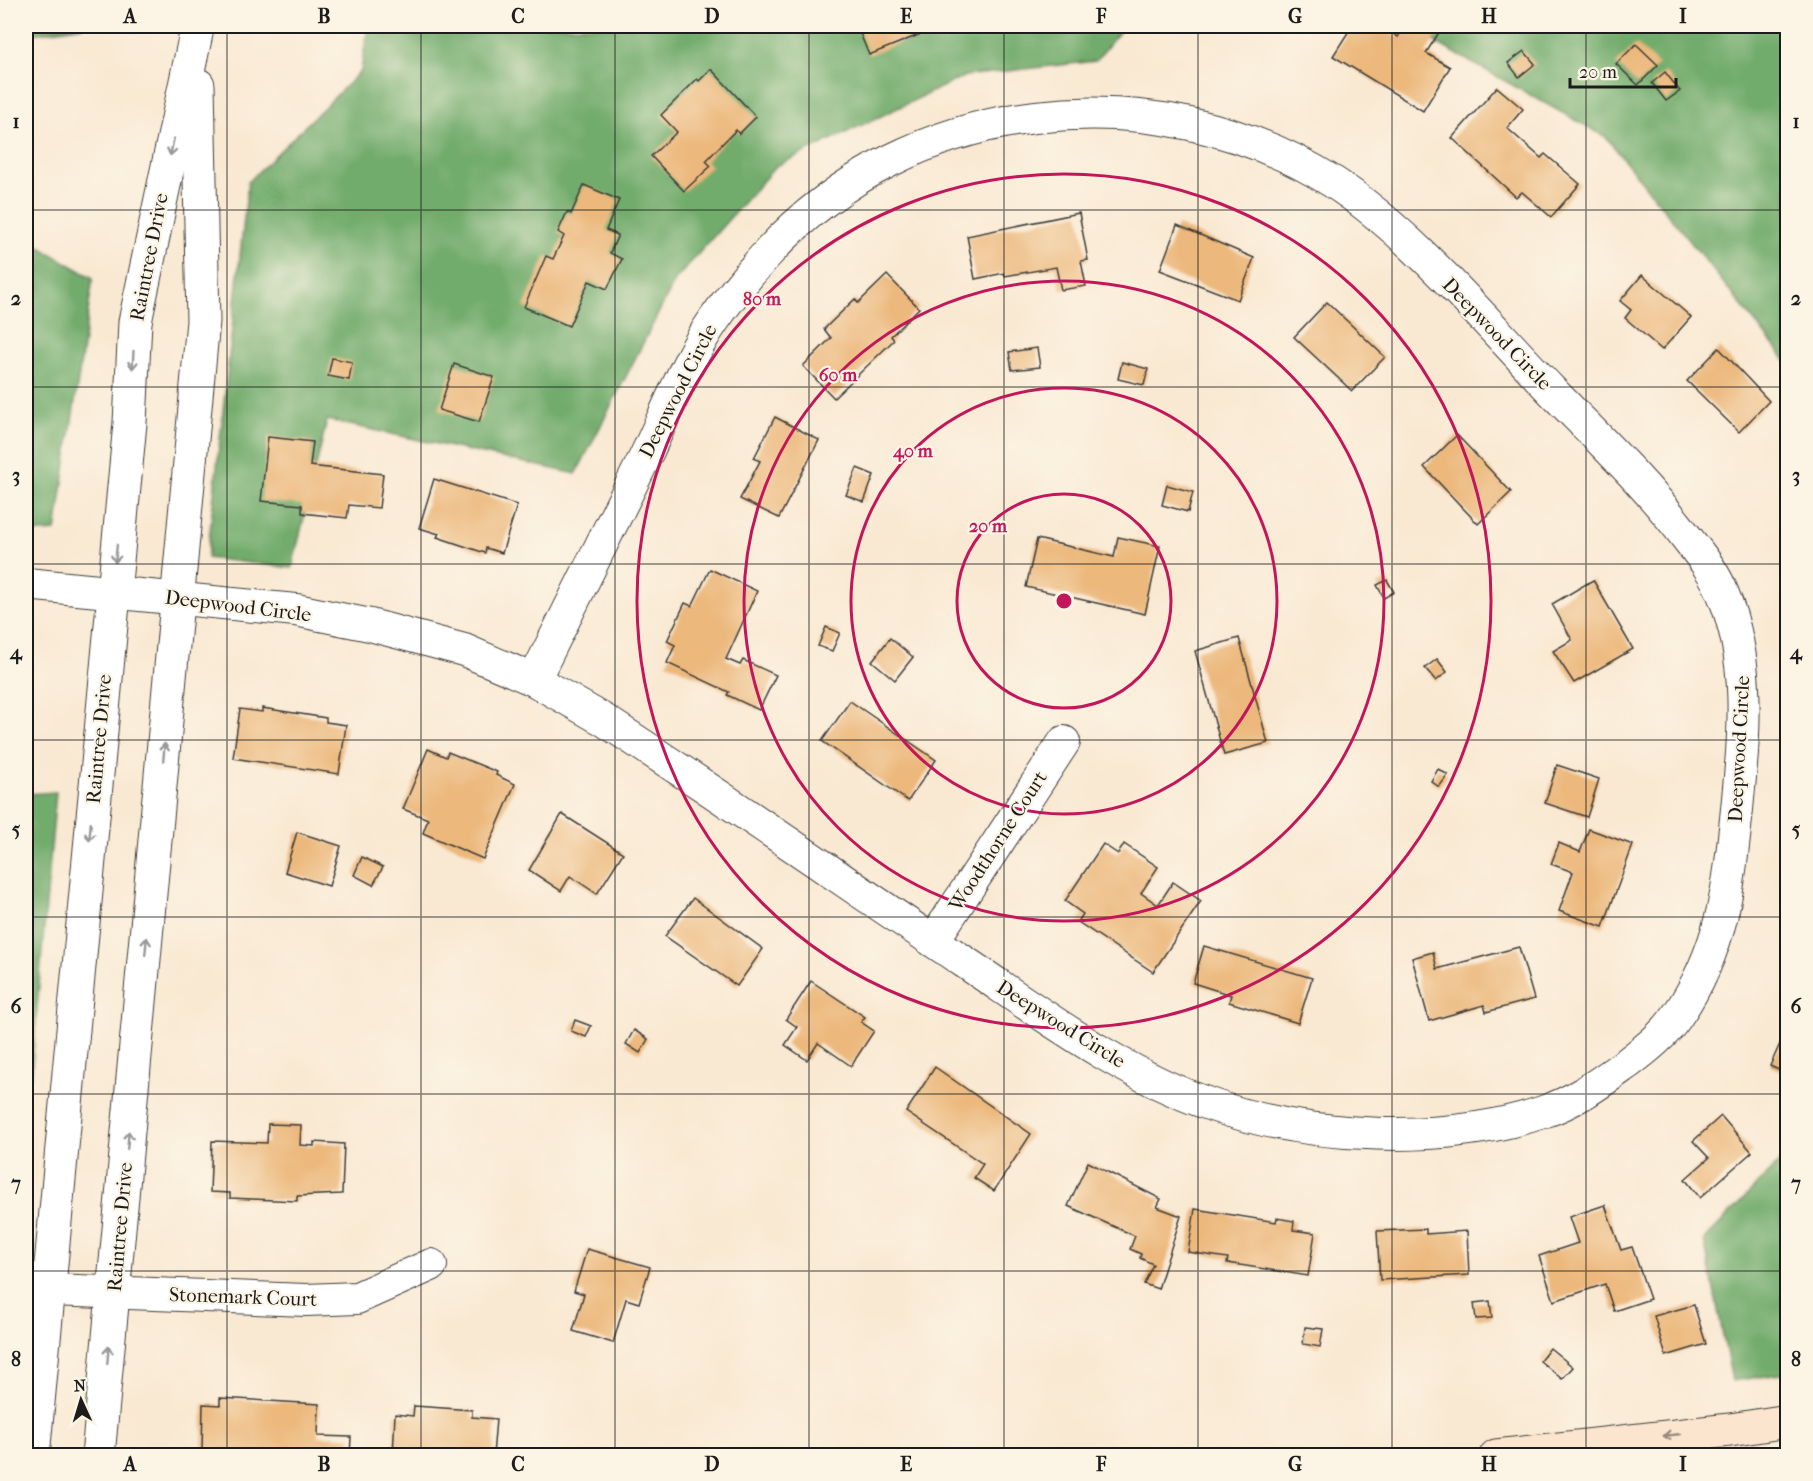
<svg xmlns="http://www.w3.org/2000/svg" width="1813" height="1481" font-family="'IM FELL French Canon',serif">
	<style>
		.forest { fill: #72ac6c; stroke: #476444; stroke-width: 1.5 }
		.building { fill: #ecb87c }
		.lines { fill: none; stroke-linecap: round; stroke-linejoin: round }
		.minor-casing { stroke: #3d3b37; stroke-width: 34 }
		.tertiary-casing { stroke: #3d3b37; stroke-width: 35 }
		.secondary-casing { stroke: #3d3b37; stroke-width: 35 }
		.minor { stroke: #fff; stroke-width: 32 }
		.tertiary { stroke: #fff; stroke-width: 33 }
		.secondary { stroke: #fce5cf; stroke-width: 33 }
		.oneway { stroke: #999 }
		.oneway2 { stroke: #978b7e }
		.grid { fill: none; stroke: #1c1c1c; stroke-width: 1.5; stroke-opacity: 0.55 }
		.ring { fill: none; stroke: #c2185b; stroke-width: 3 }
		.labels { text-anchor: middle; dominant-baseline: central; stroke-width: 4.5; stroke-linejoin: round; paint-order: stroke }
		.street-label { font-size: 20px; fill: #1c1c1c; stroke: #fcf5e5 }
		.centre { fill: #c2185b; stroke: #fcf5e5; stroke-width: 3 }
		.ring-label { font-size: 18px; text-anchor: middle; font-weight: bold; fill: #c2185b; stroke: #fcf5e5; stroke-width: 4.5; stroke-linejoin: round; paint-order: stroke }
		.neatline { fill: none; stroke: #1c1c1c; stroke-width: 2 }
		.grid-label { font-size: 20px; text-anchor: middle; font-weight: bold; fill: #1c1c1c }
	</style>
	<rect width="100%" height="100%" fill="#fcf5e5"/>
	<filter id="ink" filterUnits="userSpaceOnUse"><feTurbulence type="fractalNoise" baseFrequency=".0167" numOctaves="2"/><feDisplacementMap in="SourceGraphic" scale="12" xChannelSelector="R" yChannelSelector="G"/><feConvolveMatrix kernelMatrix="1 2 1 2 8 2 1 2 1" color-interpolation-filters="sRGB"/></filter>
	<filter id="wash" filterUnits="userSpaceOnUse"><feTurbulence type="fractalNoise" baseFrequency=".008" numOctaves="4" result="noise"/><feDisplacementMap in="SourceGraphic" scale="24" xChannelSelector="R" yChannelSelector="G"/><feGaussianBlur stdDeviation="1.35" result="paint"/><feColorMatrix in="noise" values="0 0 0 0 0 0 0 0 0 0 0 0 0 0 0 0 0 1.4 0 .05"/><feComposite in="paint" operator="in"/></filter>
	<g filter="url(#wash)">
		<rect width="100%" height="100%" fill="#f9e9d3"/>
		<g class="forest">
			<path d="M 26,26 L 84,26 L 26,35 Z"/>
			<path d="M 368,26 L 1124,26 L 1096,61 L 965,76 L 776,166 L 676,279 L 576,474 L 327,420 L 292,568 L 207,558 L 248,182 L 361,71 Z"/>
			<path d="M 1406,26 L 1787,26 L 1787,362 L 1606,137 Z"/>
			<path d="M 26,239 L 93,278 L 56,531 L 26,533 Z"/>
			<path d="M 56,792 L 31,1077 L 26,1077 L 26,794 Z"/>
			<path d="M 1787,1154 L 1787,1373 L 1732,1381 L 1704,1240 Z"/>
		</g>
		<g id="blocks">
			<g class="building">
				<path d="M 857,26 L 941,26 L 869,55 Z"/>
				<path d="M 1352,26 L 1380,26 L 1398,37 L 1405,26 L 1443,26 L 1426,53 L 1450,67 L 1423,111 L 1333,56 Z"/>
				<path d="M 1636,44 L 1658,65 L 1638,85 L 1616,64 Z"/>
				<path d="M 1524,51 L 1535,64 L 1519,77 L 1508,63 Z"/>
				<path d="M 711,69 L 756,117 L 739,134 L 736,130 L 722,144 L 706,161 L 711,166 L 684,191 L 651,156 L 677,132 L 661,115 L 697,79 L 699,81 Z"/>
				<path d="M 1665,72 L 1680,91 L 1666,101 L 1652,83 Z"/>
				<path d="M 1497,87 L 1523,109 L 1507,128 L 1541,158 L 1545,154 L 1580,184 L 1551,217 L 1522,192 L 1516,197 L 1452,138 Z"/>
				<path d="M 584,185 L 619,200 L 606,230 L 618,235 L 610,253 L 622,259 L 607,289 L 589,281 L 569,326 L 524,307 L 546,256 L 553,259 L 564,236 L 558,232 L 567,212 L 571,214 Z"/>
				<path d="M 1079,213 L 1088,260 L 1081,261 L 1086,286 L 1061,290 L 1056,267 L 1005,276 L 1004,273 L 975,279 L 967,236 Z"/>
				<path d="M 1177,225 L 1254,258 L 1238,300 L 1160,270 Z"/>
				<path d="M 887,275 L 919,308 L 891,336 L 894,340 L 834,398 L 803,366 L 831,338 L 824,329 L 855,299 L 858,303 Z"/>
				<path d="M 1642,275 L 1691,317 L 1662,350 L 1625,318 L 1631,310 L 1620,301 Z"/>
				<path d="M 1327,302 L 1385,357 L 1352,391 L 1294,337 Z"/>
				<path d="M 1037,348 L 1040,367 L 1012,370 L 1009,352 Z"/>
				<path d="M 1719,348 L 1769,401 L 1739,432 L 1687,381 Z"/>
				<path d="M 332,358 L 352,362 L 349,380 L 328,376 Z"/>
				<path d="M 1122,362 L 1148,369 L 1144,385 L 1118,379 Z"/>
				<path d="M 454,364 L 494,377 L 479,422 L 439,410 Z"/>
				<path d="M 775,417 L 819,440 L 779,518 L 740,499 L 760,461 L 754,458 Z"/>
				<path d="M 1457,435 L 1511,492 L 1478,524 L 1424,467 Z"/>
				<path d="M 268,437 L 313,442 L 310,466 L 383,474 L 379,508 L 349,505 L 347,518 L 302,513 L 302,505 L 261,501 Z"/>
				<path d="M 857,468 L 874,475 L 864,502 L 846,495 Z"/>
				<path d="M 434,479 L 517,505 L 502,553 L 486,548 L 485,553 L 437,537 L 439,534 L 419,528 Z"/>
				<path d="M 1167,485 L 1193,492 L 1188,512 L 1162,505 Z"/>
				<path d="M 1118,537 L 1160,546 L 1145,614 L 1026,587 L 1037,539 L 1114,557 Z"/>
				<path d="M 710,569 L 757,591 L 726,659 L 740,665 L 743,660 L 776,675 L 759,710 L 727,695 L 729,692 L 667,663 L 675,645 L 667,641 L 685,603 L 692,606 Z"/>
				<path d="M 1387,580 L 1394,592 L 1384,598 L 1377,585 Z"/>
				<path d="M 1593,580 L 1633,649 L 1574,683 L 1553,651 L 1572,640 L 1552,604 Z"/>
				<path d="M 826,627 L 840,633 L 832,651 L 818,646 Z"/>
				<path d="M 890,638 L 913,657 L 895,680 L 872,661 Z"/>
				<path d="M 1239,638 L 1268,743 L 1224,755 L 1195,651 Z"/>
				<path d="M 1437,659 L 1447,672 L 1436,681 L 1425,668 Z"/>
				<path d="M 850,701 L 936,760 L 908,801 L 822,741 Z"/>
				<path d="M 262,708 L 326,718 L 326,722 L 346,725 L 339,774 L 233,758 L 240,709 L 262,712 Z"/>
				<path d="M 428,749 L 446,757 L 448,752 L 497,772 L 496,775 L 515,784 L 483,859 L 423,833 L 428,819 L 403,809 Z"/>
				<path d="M 1557,765 L 1599,779 L 1587,817 L 1545,803 Z"/>
				<path d="M 1438,769 L 1448,775 L 1439,787 L 1431,781 Z"/>
				<path d="M 562,814 L 623,853 L 597,894 L 570,876 L 561,891 L 529,870 Z"/>
				<path d="M 1589,829 L 1633,845 L 1603,927 L 1559,911 L 1573,872 L 1551,864 L 1559,843 L 1580,852 Z"/>
				<path d="M 297,832 L 341,846 L 329,886 L 285,872 Z"/>
				<path d="M 1103,844 L 1118,854 L 1124,844 L 1158,867 L 1141,893 L 1158,905 L 1173,882 L 1201,901 L 1153,972 L 1078,922 L 1083,914 L 1065,901 Z"/>
				<path d="M 362,857 L 383,867 L 373,885 L 354,875 Z"/>
				<path d="M 693,898 L 763,949 L 737,986 L 665,936 Z"/>
				<path d="M 1204,946 L 1312,978 L 1298,1023 L 1229,1002 L 1231,995 L 1193,983 Z"/>
				<path d="M 1519,947 L 1534,999 L 1486,1012 L 1484,1005 L 1429,1021 L 1412,958 L 1433,952 L 1437,969 Z"/>
				<path d="M 811,981 L 865,1017 L 861,1022 L 874,1031 L 851,1066 L 818,1043 L 807,1060 L 785,1045 L 797,1027 L 786,1019 Z"/>
				<path d="M 575,1020 L 591,1026 L 586,1037 L 571,1031 Z"/>
				<path d="M 1788,1026 L 1788,1074 L 1770,1066 Z"/>
				<path d="M 634,1030 L 648,1039 L 640,1053 L 626,1044 Z"/>
				<path d="M 935,1067 L 1031,1134 L 994,1191 L 974,1178 L 983,1164 L 906,1112 Z"/>
				<path d="M 1721,1116 L 1752,1152 L 1700,1198 L 1685,1179 L 1709,1158 L 1693,1141 Z"/>
				<path d="M 268,1124 L 301,1125 L 300,1145 L 314,1146 L 314,1142 L 344,1144 L 342,1194 L 297,1196 L 297,1201 L 230,1198 L 230,1193 L 210,1192 L 212,1141 L 267,1143 Z"/>
				<path d="M 1088,1162 L 1161,1199 L 1157,1207 L 1181,1216 L 1158,1289 L 1144,1284 L 1153,1264 L 1140,1258 L 1141,1254 L 1130,1249 L 1135,1236 L 1068,1206 Z"/>
				<path d="M 1605,1205 L 1621,1250 L 1632,1247 L 1650,1299 L 1614,1311 L 1605,1284 L 1554,1301 L 1539,1256 L 1578,1243 L 1569,1217 Z"/>
				<path d="M 1195,1209 L 1276,1222 L 1277,1218 L 1294,1221 L 1293,1230 L 1315,1233 L 1308,1276 L 1227,1263 L 1228,1258 L 1188,1252 Z"/>
				<path d="M 1426,1229 L 1426,1234 L 1467,1231 L 1469,1275 L 1380,1280 L 1377,1231 Z"/>
				<path d="M 587,1249 L 650,1267 L 639,1303 L 626,1299 L 613,1343 L 573,1331 L 584,1294 L 574,1291 Z"/>
				<path d="M 1490,1301 L 1492,1318 L 1476,1319 L 1474,1303 Z"/>
				<path d="M 1694,1305 L 1706,1344 L 1666,1356 L 1654,1316 Z"/>
				<path d="M 1305,1327 L 1323,1329 L 1320,1347 L 1303,1344 Z"/>
				<path d="M 1550,1348 L 1573,1367 L 1562,1379 L 1540,1361 Z"/>
				<path d="M 220,1398 L 319,1404 L 318,1436 L 351,1437 L 350,1456 L 215,1456 L 215,1451 L 202,1451 L 203,1404 L 220,1405 Z"/>
				<path d="M 414,1406 L 472,1410 L 472,1417 L 496,1419 L 493,1456 L 393,1456 L 395,1414 L 413,1416 Z"/>
			</g>
		</g>
	</g>
	<g filter="url(#ink)">
		<use href="#blocks" fill-opacity="0" stroke="#3d3b37" stroke-width="1.5"/>
		<g class="lines">
			<defs>
				<g id="minor">
					<path d="M 26,584 L 296,610 L 370,625 L 464,650 L 534,680 L 604,720 C 726,799 845,882 966,963 C 1045,1016 1122,1074 1212,1105 C 1308,1139 1446,1145 1543,1112 C 1576,1101 1601,1082 1629,1062 C 1646,1049 1665,1034 1677,1016 C 1723,949 1729,887 1737,809 C 1744,736 1752,664 1723,594 C 1715,573 1701,556 1687,538 C 1647,485 1598,438 1551,390 C 1487,323 1411,232 1333,182 C 1155,70 909,96 766,255 C 748,275 729,298 714,320 C 688,357 666,413 646,455 C 608,530 571,605 534,680"/>
					<path d="M 933,941 L 1064,742"/>
					<path d="M 26,1289 L 306,1300 L 357,1298 L 431,1265"/>
				</g>
				<g id="tertiary">
					<path d="M 33,1456 L 130,423 L 135,322 L 197,29"/>
					<path d="M 98,1456 L 203,321 L 198,85"/>
				</g>
				<path id="secondary" d="M 1496,1456 L 1730,1430 L 1788,1421"/>
			</defs>
			<use href="#minor" class="minor-casing"/>
			<use href="#tertiary" class="tertiary-casing"/>
			<use href="#secondary" class="secondary-casing"/>
			<use href="#minor" class="minor"/>
			<use href="#tertiary" class="tertiary"/>
			<use href="#secondary" class="secondary"/>
		</g>
		<defs><path id="oneway-shaft" d="M-6 0H5M1.5-3L5.5 0L1.5 3" fill="none" stroke-width="1.6" stroke-linecap="round" stroke-linejoin="round" transform="scale(1.5)"/></defs>
		<g class="oneway">
			<use href="#oneway-shaft" transform="translate(172 147) rotate(102)"/>
			<use href="#oneway-shaft" transform="translate(133 360) rotate(93)"/>
			<use href="#oneway-shaft" transform="translate(116 554) rotate(96)"/>
			<use href="#oneway-shaft" transform="translate(164 752) rotate(-85)"/>
			<use href="#oneway-shaft" transform="translate(90 832) rotate(95)"/>
			<use href="#oneway-shaft" transform="translate(146 946) rotate(-85)"/>
			<use href="#oneway-shaft" transform="translate(128 1140) rotate(-85)"/>
			<use href="#oneway-shaft" transform="translate(108 1355) rotate(-85)"/>
		</g>
		<use class="oneway2" href="#oneway-shaft" transform="translate(1672 1435) rotate(174)"/>
	</g>
	<path class="grid" d="M 227,26 L 227,1456M 421,26 L 421,1456M 615,26 L 615,1456M 809,26 L 809,1456M 1004,26 L 1004,1456M 1198,26 L 1198,1456M 1392,26 L 1392,1456M 1586,26 L 1586,1456M 26,210 L 1788,210M 26,387 L 1788,387M 26,564 L 1788,564M 26,740 L 1788,740M 26,917 L 1788,917M 26,1094 L 1788,1094M 26,1271 L 1788,1271"/>
	<g class="ring">
		<circle cx="1064" cy="601" r="107"/>
		<circle cx="1064" cy="601" r="213"/>
		<circle cx="1064" cy="601" r="320"/>
		<circle cx="1064" cy="601" r="427"/>
	</g>
	<g class="labels">
		<g class="street-label">
			<text transform="translate(149 257) rotate(-79)">Raintree Drive</text>
			<text transform="translate(1497 334) rotate(46)">Deepwood Circle</text>
			<text transform="translate(678 391) rotate(-63)">Deepwood Circle</text>
			<text transform="translate(238 606) rotate(7)">Deepwood Circle</text>
			<text transform="translate(99 739) rotate(-85)">Raintree Drive</text>
			<text transform="translate(1739 749) rotate(-87)">Deepwood Circle</text>
			<text transform="translate(998 841) rotate(-57)">Woodthorne Court</text>
			<text transform="translate(1061 1024) rotate(32)">Deepwood Circle</text>
			<text transform="translate(120 1227) rotate(-85)">Raintree Drive</text>
			<text transform="translate(243 1297) rotate(2)">Stonemark Court</text>
		</g>
	</g>
	<circle cx="1064" cy="601" r="9" class="centre"/>
	<g class="ring-label">
		<text x="762" y="305">80 m</text>
		<text x="838" y="381">60 m</text>
		<text x="913" y="457">40 m</text>
		<text x="988" y="532">20 m</text>
	</g>
	<rect width="1813" height="1481" fill="none" stroke="#fcf5e5" stroke-width="66"/>
	<g transform="translate(81 1400) rotate(356)" stroke="#fcf5e5" stroke-width="4.5" paint-order="stroke">
	<path d="M0-4.5L10 22L0 15L-10 22Z" fill="#1c1c1c"/>
	<text y="-9" font-size="16" font-weight="bold" text-anchor="middle" fill="#1c1c1c">N</text>
	</g>
	<path d="M1570 78v9h106v-9" fill="none" stroke="#1c1c1c" stroke-width="3"/>
	<text x="1579" y="78" font-size="18" fill="#1c1c1c" stroke="#fcf5e5" stroke-width="4.5" paint-order="stroke">20 m</text>
	<rect x="33" y="33" width="1747" height="1415" class="neatline"/>
	<g class="grid-label">
		<text x="130" y="23">A</text>
		<text x="324" y="23">B</text>
		<text x="518" y="23">C</text>
		<text x="712" y="23">D</text>
		<text x="906" y="23">E</text>
		<text x="1101" y="23">F</text>
		<text x="1295" y="23">G</text>
		<text x="1489" y="23">H</text>
		<text x="1683" y="23">I</text>
		<text x="16" y="128">1</text>
		<text x="1796" y="128">1</text>
		<text x="16" y="305">2</text>
		<text x="1796" y="305">2</text>
		<text x="16" y="482">3</text>
		<text x="1796" y="482">3</text>
		<text x="16" y="659">4</text>
		<text x="1796" y="659">4</text>
		<text x="16" y="836">5</text>
		<text x="1796" y="836">5</text>
		<text x="16" y="1013">6</text>
		<text x="1796" y="1013">6</text>
		<text x="16" y="1190">7</text>
		<text x="1796" y="1190">7</text>
		<text x="16" y="1366">8</text>
		<text x="1796" y="1366">8</text>
		<text x="130" y="1471">A</text>
		<text x="324" y="1471">B</text>
		<text x="518" y="1471">C</text>
		<text x="712" y="1471">D</text>
		<text x="906" y="1471">E</text>
		<text x="1101" y="1471">F</text>
		<text x="1295" y="1471">G</text>
		<text x="1489" y="1471">H</text>
		<text x="1683" y="1471">I</text>
	</g>
</svg>
